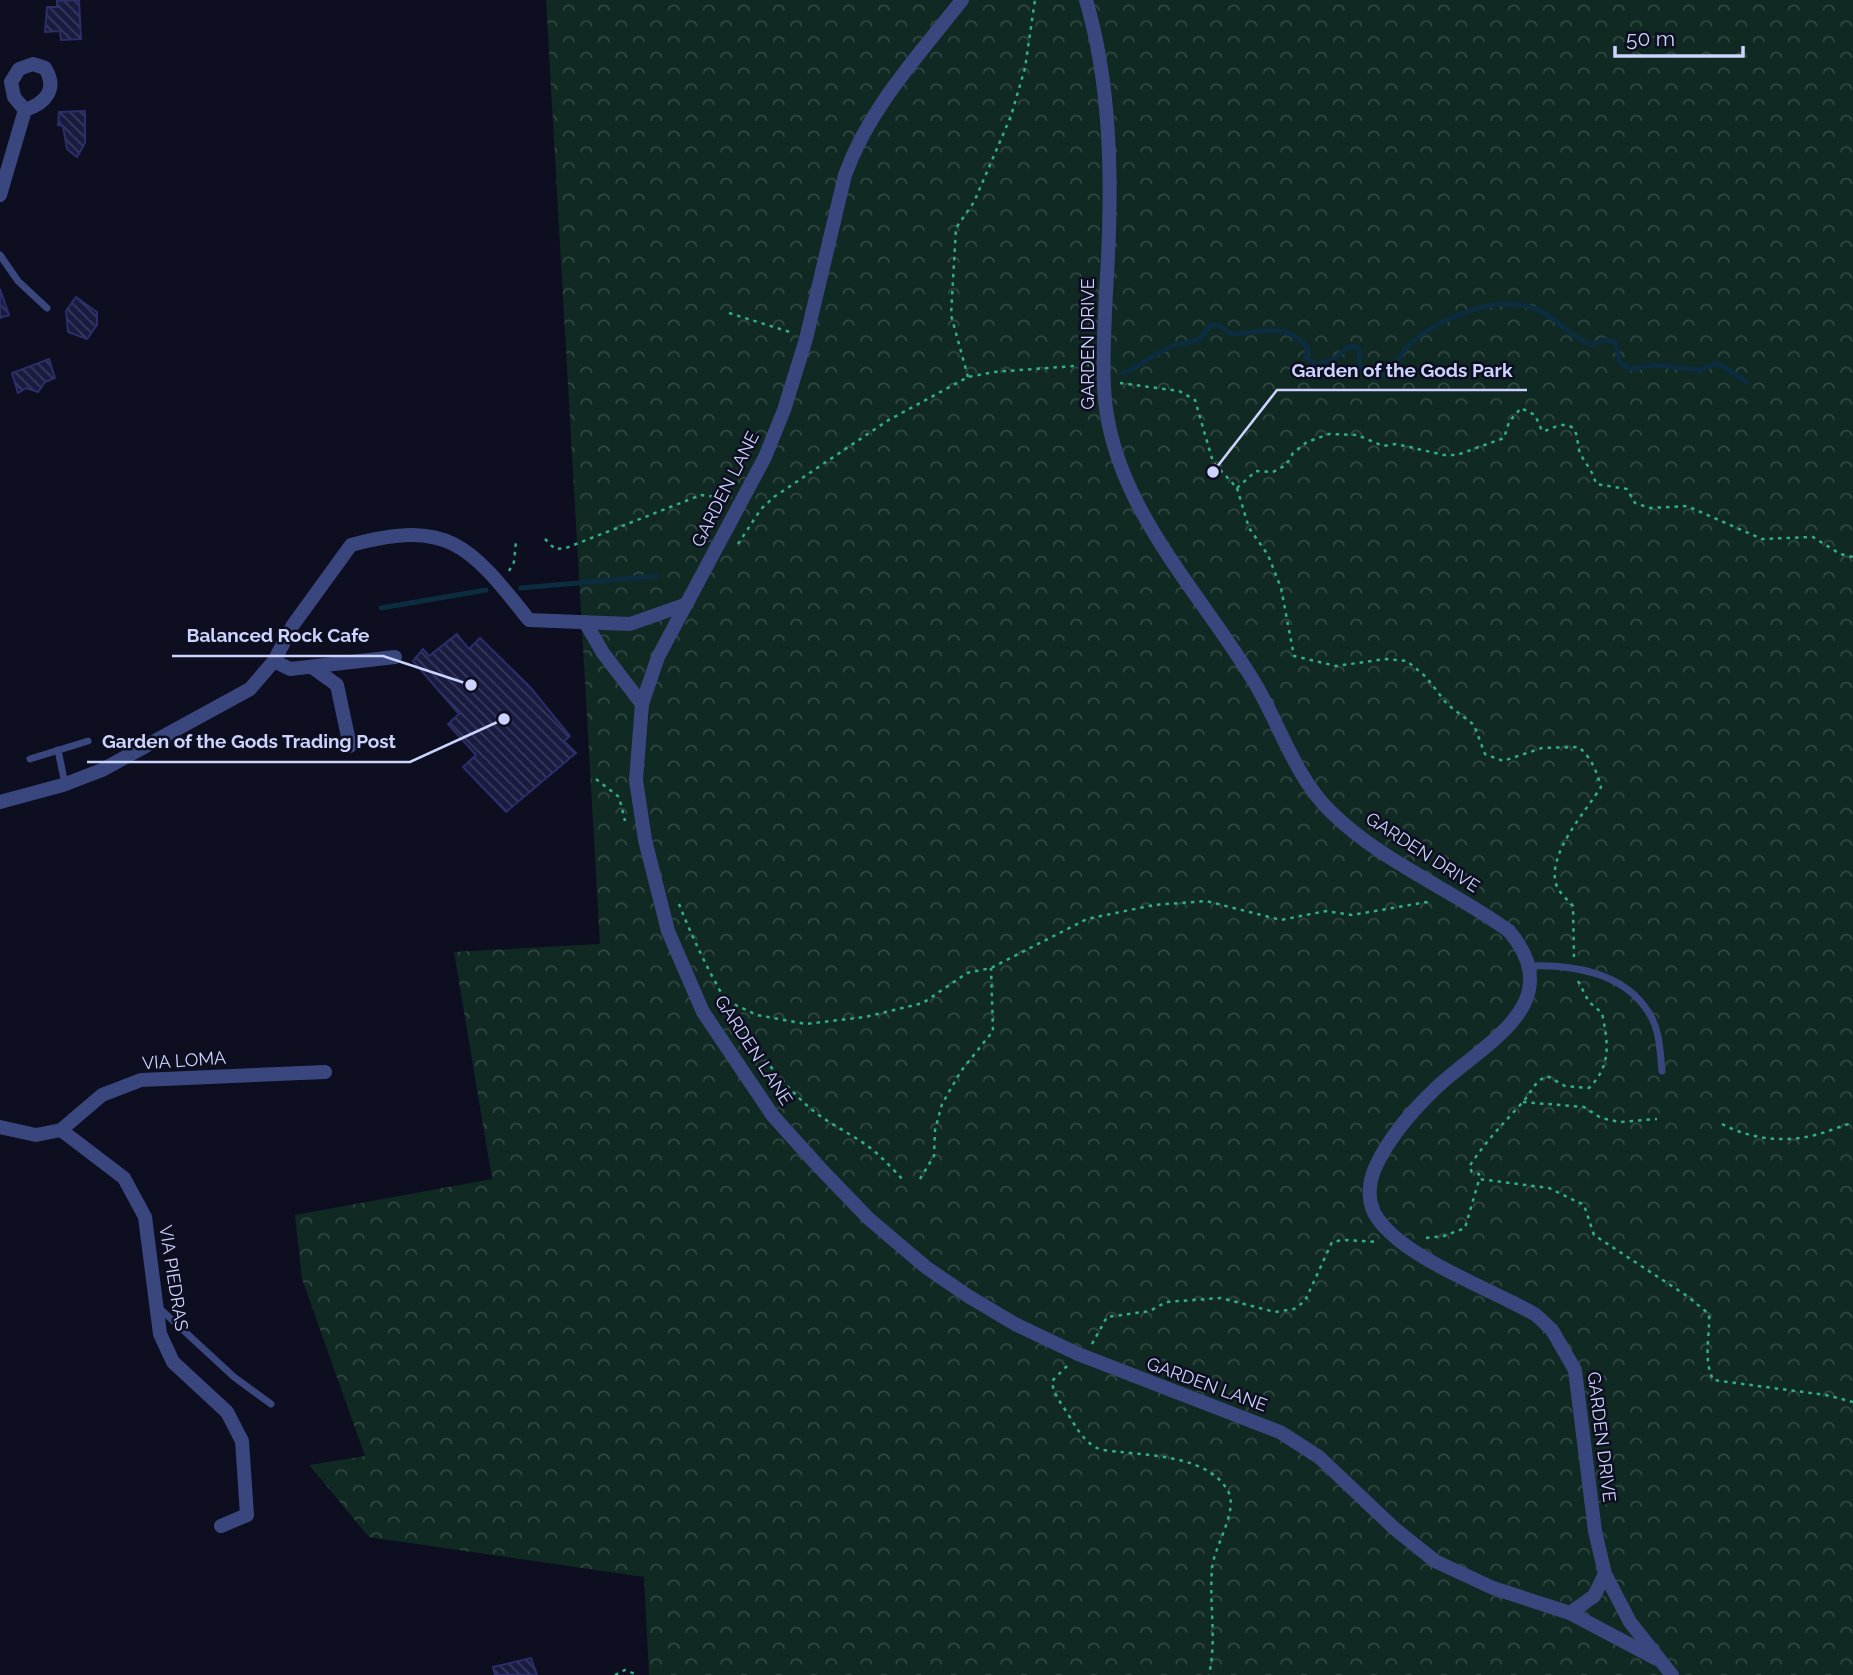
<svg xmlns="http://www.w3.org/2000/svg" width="1853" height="1675" font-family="Raleway,sans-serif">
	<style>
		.park { fill: url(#park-crowns) }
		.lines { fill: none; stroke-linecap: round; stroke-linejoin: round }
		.stream { stroke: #0c2c40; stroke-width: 5 }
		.building { fill: url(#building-back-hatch); stroke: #2c2e6c; stroke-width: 2 }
		.path { stroke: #30af89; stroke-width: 2.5; stroke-dasharray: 3.5 5; stroke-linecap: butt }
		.service { stroke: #39477e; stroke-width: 7 }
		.minor { stroke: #39477e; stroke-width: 14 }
		.labels { text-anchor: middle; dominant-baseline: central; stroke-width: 5; stroke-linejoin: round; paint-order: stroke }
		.street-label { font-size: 18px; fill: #ccd3fe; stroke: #0d0e1f }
		.leader { fill: none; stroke: #ccd3fe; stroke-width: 2.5 }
		.callout-dot { fill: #ccd3fe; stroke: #0d0e1f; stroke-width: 2.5 }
		.callout-label { font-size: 19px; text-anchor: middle; font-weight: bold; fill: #ccd3fe; stroke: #0d0e1f; stroke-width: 5; stroke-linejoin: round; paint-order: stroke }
	</style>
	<defs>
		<pattern id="park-crowns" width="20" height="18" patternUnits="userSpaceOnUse" patternTransform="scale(1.75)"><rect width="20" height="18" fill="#102922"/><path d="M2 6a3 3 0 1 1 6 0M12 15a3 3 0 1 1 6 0" fill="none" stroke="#324743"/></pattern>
		<pattern id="building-back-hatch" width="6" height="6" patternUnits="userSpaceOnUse" patternTransform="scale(1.75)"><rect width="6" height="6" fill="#191b40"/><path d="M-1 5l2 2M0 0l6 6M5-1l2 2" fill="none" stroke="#393b5d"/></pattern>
	</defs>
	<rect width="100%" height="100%" fill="#0d0e1f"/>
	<path class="park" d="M 546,0 L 1853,0 L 1853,1675 L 649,1675 L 644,1577 L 369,1537 L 309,1465 L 365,1456 L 302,1279 L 295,1215 L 492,1179 L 454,952 L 600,944 Z"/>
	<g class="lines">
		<g class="stream">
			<path d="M 1123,373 C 1141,367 1155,352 1173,346 C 1192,340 1199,345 1210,325 L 1218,325 L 1232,334 C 1263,332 1288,321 1309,350 L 1305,356 L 1316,365 L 1334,359 L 1350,346 L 1359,348 L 1360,371 C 1366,375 1372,378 1380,376 C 1395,370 1401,351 1413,341 C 1434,323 1474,306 1501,304 C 1550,302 1554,328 1591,345 L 1604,340 L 1615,342 L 1620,362 L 1629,369 L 1657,365 L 1700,370 L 1718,363 L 1747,382"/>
			<path d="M 521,588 L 657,576"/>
			<path d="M 381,608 L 486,590"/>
		</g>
	</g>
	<g class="building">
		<path d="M 79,0 L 81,39 L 61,40 L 60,31 L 45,32 L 47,7 L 57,7 L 57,1 Z"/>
		<path d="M 85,111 L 85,143 L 77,157 L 67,149 L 63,126 L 58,125 L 59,112 Z"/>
		<path d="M 0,289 L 9,315 L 0,318 Z"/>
		<path d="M 76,297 L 97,312 L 97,325 L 87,339 L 68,332 L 66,311 Z"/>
		<path d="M 49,359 L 55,378 L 45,382 L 38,392 L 26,388 L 18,393 L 12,373 Z"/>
		<path d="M 457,634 L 469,649 L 480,638 L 530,687 L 570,736 L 564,741 L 576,753 L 506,812 L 463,767 L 476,755 L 448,724 L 459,714 L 413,661 L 423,649 L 429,656 Z"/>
		<path d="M 531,1658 L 537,1675 L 495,1675 L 493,1667 Z"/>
	</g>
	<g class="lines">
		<g class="path">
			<path d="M 729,313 L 793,333"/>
			<path d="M 968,377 L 951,315 L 956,228 L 974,202 L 1011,116 L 1025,68 L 1035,0"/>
			<path d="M 1120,383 L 1179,391 L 1195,400 L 1213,462 L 1237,488"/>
			<path d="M 1237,488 L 1249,528 L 1268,555 L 1281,588 L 1294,656 L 1336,666 L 1386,659 L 1407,661 L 1426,677 L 1447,704 L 1474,725 L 1485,754 L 1503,761 L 1542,748 L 1579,747 C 1592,759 1596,770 1601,787 C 1586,811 1547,854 1556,884 C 1559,893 1567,899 1573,906 L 1574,957"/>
			<path d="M 1237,488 L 1256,471 L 1273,472 L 1286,465 L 1293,453 L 1307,442 L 1329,434 L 1357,435 L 1383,446 L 1396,444 L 1444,455 L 1457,455 L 1504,438 L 1509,422 L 1521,408 L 1535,415 L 1542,431 C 1550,431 1557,424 1564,425 C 1580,425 1576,443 1580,453 C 1586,465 1592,469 1596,484 L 1627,489 L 1635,503 L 1650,508 L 1687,506 L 1762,539 L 1813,537 L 1840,554 L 1853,557"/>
			<path d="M 545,539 L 555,549 L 566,548 L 701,495 L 724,498"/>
			<path d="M 738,544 L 761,509 L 774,497 L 887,421 L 968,377 L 994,372 L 1089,365"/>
			<path d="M 509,571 L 514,562 L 516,541"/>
			<path d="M 596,779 L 619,797 L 625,821"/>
			<path d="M 679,904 C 706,973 754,1060 811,1109 C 829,1124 850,1133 869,1147 C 881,1156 893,1169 903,1180"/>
			<path d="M 1578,981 L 1589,1002 L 1602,1013 C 1608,1043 1612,1065 1589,1088 L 1565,1086 L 1547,1076 C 1533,1082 1531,1094 1521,1104 C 1502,1125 1484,1143 1469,1167 L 1472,1172 L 1479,1174 L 1479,1179 L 1549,1188 L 1584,1205 L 1594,1235 L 1687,1296 L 1709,1314 C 1710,1339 1703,1357 1713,1380 L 1826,1395 L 1853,1402"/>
			<path d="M 727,1001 L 757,1015 L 806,1024 L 865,1017 L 923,1003 L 967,973 L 991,968 L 1087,919 L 1154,905 L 1206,901 L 1281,920 L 1326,911 L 1352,915 L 1427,902 L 1430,898"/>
			<path d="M 1523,1102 L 1584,1107 L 1601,1118 L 1620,1122 L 1657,1119"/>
			<path d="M 1722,1124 C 1750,1139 1784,1143 1815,1135 C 1828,1132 1840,1126 1853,1123"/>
			<path d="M 920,1179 L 934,1156 L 935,1130 L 942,1104 L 961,1071 L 993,1031 L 991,968"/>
			<path d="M 1426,1238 L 1444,1236 L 1465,1228 L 1479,1180"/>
			<path d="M 1092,1344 L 1107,1317 L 1150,1311 L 1166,1302 L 1221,1298 L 1275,1312 L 1294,1309 L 1305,1301 L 1332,1242 L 1343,1240 L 1377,1242"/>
			<path d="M 1067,1366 L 1052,1381 C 1053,1394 1061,1403 1068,1414 C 1076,1427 1082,1439 1095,1447 C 1102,1451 1113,1451 1121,1452 C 1155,1456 1209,1457 1228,1491 C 1239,1511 1213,1548 1212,1569 C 1209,1605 1217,1639 1209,1675"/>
			<path d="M 615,1675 L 625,1670 L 638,1675"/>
		</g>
		<g class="service">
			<path d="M 0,255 L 18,281 L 47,308"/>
			<path d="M 58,750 L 65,784"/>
			<path d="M 30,759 L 88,741"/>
			<path d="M 1528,966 C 1571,964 1624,972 1649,1013 C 1660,1030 1660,1052 1662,1071"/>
			<path d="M 157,1306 L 234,1377 L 271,1404"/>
		</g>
		<g class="minor">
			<path d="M 962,0 C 918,56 869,108 845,175 L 806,339 L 784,410 L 765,457 L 658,657 L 642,704 L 636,780 L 645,840 L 668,931 L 703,1012 L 773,1116 L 820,1168 L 868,1218 L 927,1268 L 968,1296 L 1015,1324 L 1078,1354 L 1280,1432 L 1319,1457 L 1395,1529 L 1435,1561 L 1493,1588 L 1570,1613 L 1657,1659"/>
			<path d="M 1086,0 C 1110,81 1112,172 1108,256 C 1106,299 1102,343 1104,387 C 1109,502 1197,587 1253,680 C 1280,724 1294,776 1331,812 C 1382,862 1451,889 1509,931 C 1571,1005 1481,1045 1436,1088 C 1411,1112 1389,1137 1375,1168 C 1368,1184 1367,1205 1378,1219 C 1407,1260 1492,1289 1536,1315 L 1552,1330 L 1575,1370 L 1595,1531 L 1605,1574 L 1630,1622 L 1672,1675"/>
			<path d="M 33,64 L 45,68 C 58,89 46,103 25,110 L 14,97 L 11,82 L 19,69 Z"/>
			<path d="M 0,195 L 25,110"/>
			<path d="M 585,622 L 603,653 L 642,704"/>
			<path d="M 274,661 L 290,669 L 395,657"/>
			<path d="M 312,667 L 337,685 L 350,746"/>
			<path d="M 0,802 L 63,785 L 102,770 L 250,689 L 274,661 L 293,625 L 351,545 C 449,518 470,546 529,620 L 630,624 L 687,604"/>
			<path d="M 0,1127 L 36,1135 L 61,1130 L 124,1178 L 145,1217 L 160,1334 L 173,1362 L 227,1412 L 242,1441 L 247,1515 L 221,1526"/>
			<path d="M 61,1130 L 102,1095 L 141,1080 L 325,1072"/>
			<path d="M 1570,1613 L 1594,1596 L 1605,1574"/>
		</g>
	</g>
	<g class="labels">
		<g class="street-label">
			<text transform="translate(1087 344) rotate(-90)">GARDEN DRIVE</text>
			<text transform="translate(725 489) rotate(-63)">GARDEN LANE</text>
			<text transform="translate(1423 852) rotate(33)">GARDEN DRIVE</text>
			<text transform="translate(754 1050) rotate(57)">GARDEN LANE</text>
			<text transform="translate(184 1060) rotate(-4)">VIA LOMA</text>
			<text transform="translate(174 1278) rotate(81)">VIA PIEDRAS</text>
			<text transform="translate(1207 1384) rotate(20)">GARDEN LANE</text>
			<text transform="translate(1602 1437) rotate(83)">GARDEN DRIVE</text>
		</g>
	</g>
	<path class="leader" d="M1213 472L1277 390H1527M471 685L383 656H172M504 719L410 762H87"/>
	<g class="callout-dot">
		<circle cx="1213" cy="472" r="7"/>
		<circle cx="471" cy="685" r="7"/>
		<circle cx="504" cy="719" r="7"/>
	</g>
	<g class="callout-label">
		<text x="1402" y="377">Garden of the Gods Park</text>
		<text x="278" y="642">Balanced Rock Cafe</text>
		<text x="249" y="748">Garden of the Gods Trading Post</text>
	</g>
	<path d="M1615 46v10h128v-10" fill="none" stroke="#ccd3fe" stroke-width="3.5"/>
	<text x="1626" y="46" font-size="21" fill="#ccd3fe" stroke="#0d0e1f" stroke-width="5" paint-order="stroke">50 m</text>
</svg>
